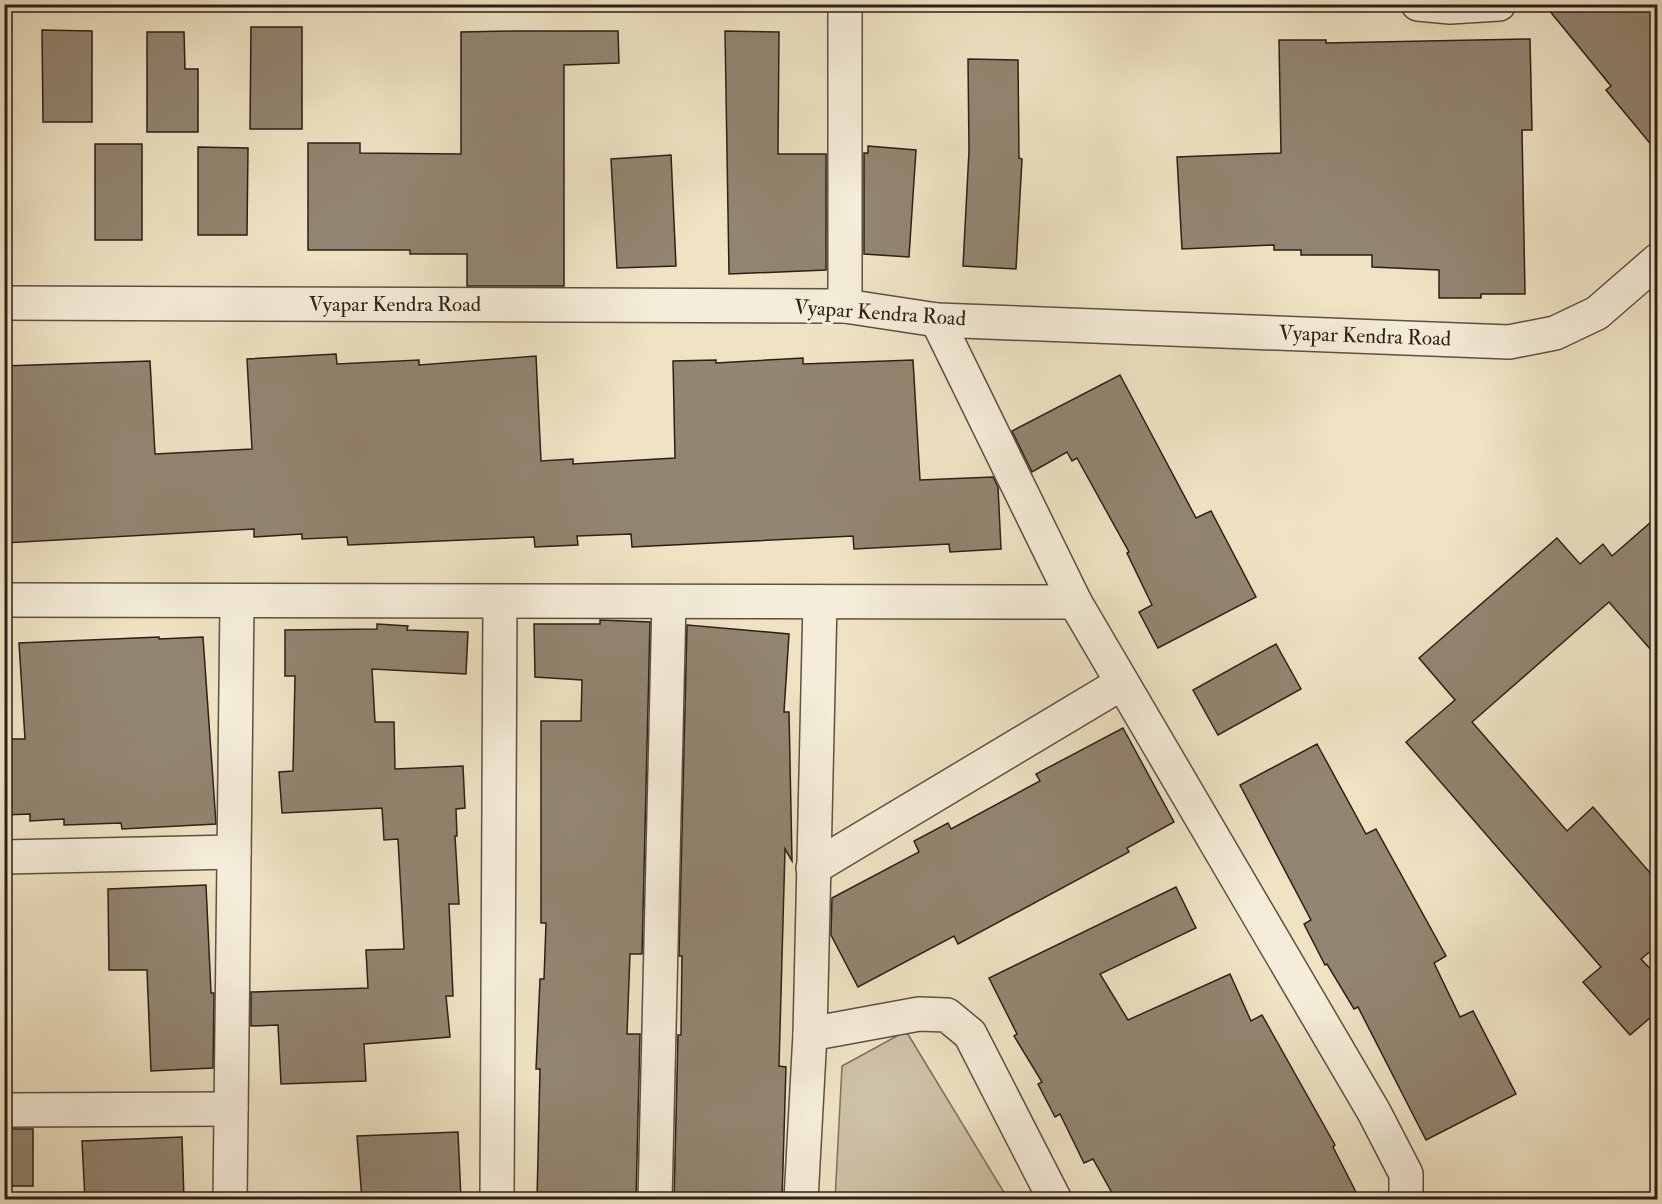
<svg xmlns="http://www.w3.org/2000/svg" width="1662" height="1204" font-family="'IM FELL Double Pica',serif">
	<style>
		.green { fill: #cec2a7; stroke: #7e7060; stroke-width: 1.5 }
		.building { fill: #928571; stroke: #2d1f18; stroke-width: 1.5 }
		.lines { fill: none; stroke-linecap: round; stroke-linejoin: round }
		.street-casing { stroke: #5e5043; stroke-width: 36 }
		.street { stroke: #f5edd9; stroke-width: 33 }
		.labels { text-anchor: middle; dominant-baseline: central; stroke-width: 6; stroke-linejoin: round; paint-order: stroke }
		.street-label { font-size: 21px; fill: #2d1f18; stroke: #f5edd9 }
	</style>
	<rect width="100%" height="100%" fill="#efe3c4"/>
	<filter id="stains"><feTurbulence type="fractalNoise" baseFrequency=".00333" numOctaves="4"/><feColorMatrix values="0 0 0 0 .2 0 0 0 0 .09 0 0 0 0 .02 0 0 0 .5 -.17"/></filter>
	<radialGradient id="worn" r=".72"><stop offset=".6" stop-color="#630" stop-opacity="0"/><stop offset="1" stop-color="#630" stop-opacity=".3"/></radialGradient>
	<path class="green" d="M 906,1031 L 1008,1199 L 835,1200 L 842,1066 Z"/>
	<g class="building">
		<path d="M 1544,4 L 1658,4 L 1658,153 L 1606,90 L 1611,86 Z"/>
		<path d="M 251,27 L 302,27 L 302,129 L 250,129 Z"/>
		<path d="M 42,30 L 92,31 L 92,122 L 43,122 Z"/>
		<path d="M 515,31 L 618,31 L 619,63 L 564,65 L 564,286 L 467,286 L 467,254 L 410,254 L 410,250 L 308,250 L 308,143 L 360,143 L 360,153 L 461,154 L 461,32 Z"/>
		<path d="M 725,31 L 779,32 L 778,154 L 826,154 L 826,270 L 729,274 Z"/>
		<path d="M 147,32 L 184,32 L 185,69 L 198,69 L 198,132 L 147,132 Z"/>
		<path d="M 1530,39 L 1532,130 L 1522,130 L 1525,294 L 1481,294 L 1481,298 L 1439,298 L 1439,270 L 1372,267 L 1372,255 L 1301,255 L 1301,250 L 1274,250 L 1274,245 L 1182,249 L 1177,157 L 1281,153 L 1279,40 L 1326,40 L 1326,43 Z"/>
		<path d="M 968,59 L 1018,60 L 1019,158 L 1022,159 L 1016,269 L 963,266 L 969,151 Z"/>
		<rect x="95" y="144" width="47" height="96"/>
		<path d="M 868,146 L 916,150 L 909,257 L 864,254 L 864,153 L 868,153 Z"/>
		<path d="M 198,147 L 248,148 L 247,235 L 198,235 Z"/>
		<path d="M 671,155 L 676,266 L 617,268 L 611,159 Z"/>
		<path d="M 336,354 L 337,364 L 419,360 L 419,365 L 536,356 L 541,461 L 573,459 L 573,464 L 675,458 L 673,361 L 716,360 L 716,363 L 803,358 L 803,364 L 913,360 L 920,480 L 993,477 L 998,487 L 1001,549 L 950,552 L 949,544 L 854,549 L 853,536 L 632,547 L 631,534 L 577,536 L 578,545 L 535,547 L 534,537 L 348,545 L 347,537 L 302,539 L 302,534 L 254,537 L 254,529 L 4,543 L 4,366 L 150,361 L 155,454 L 252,449 L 247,359 Z"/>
		<path d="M 1120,375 L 1196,518 L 1211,511 L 1256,597 L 1158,648 L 1139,612 L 1152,605 L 1127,553 L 1129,552 L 1077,458 L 1072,461 L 1067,452 L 1032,472 L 1012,431 Z"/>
		<path d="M 1658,516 L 1658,658 L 1609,602 L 1472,722 L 1567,831 L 1593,807 L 1658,882 L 1658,945 L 1641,959 L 1658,977 L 1658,1011 L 1630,1035 L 1583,982 L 1601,967 L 1406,742 L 1455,700 L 1419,658 L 1557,538 L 1580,564 L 1603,544 L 1612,556 Z"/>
		<path d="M 600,620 L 650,622 L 642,954 L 630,954 L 627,1034 L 640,1034 L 636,1200 L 537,1200 L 540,1069 L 536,1069 L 540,979 L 544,979 L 546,923 L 541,923 L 541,721 L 581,721 L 582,680 L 535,677 L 534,624 L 600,624 Z"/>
		<path d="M 377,624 L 408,626 L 407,630 L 468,632 L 466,674 L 372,669 L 375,722 L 394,722 L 395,769 L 463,766 L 465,808 L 456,809 L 457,836 L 455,836 L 459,904 L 449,904 L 453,996 L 446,996 L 450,1037 L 364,1044 L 366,1081 L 281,1084 L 278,1025 L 251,1026 L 251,992 L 368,988 L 366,950 L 404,949 L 398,839 L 384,840 L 382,808 L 282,813 L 279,772 L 293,771 L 295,676 L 285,676 L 285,630 L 377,629 Z"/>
		<path d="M 687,625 L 789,634 L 784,712 L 789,712 L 792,861 L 785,849 L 779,1066 L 786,1067 L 782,1200 L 674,1200 L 678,1035 L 681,1035 L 682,956 L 679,956 Z"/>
		<path d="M 159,637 L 159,639 L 203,637 L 216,824 L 122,829 L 121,823 L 64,825 L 64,819 L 30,821 L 30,814 L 4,815 L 4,739 L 25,739 L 19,643 Z"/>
		<path d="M 1276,644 L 1301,689 L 1218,735 L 1193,690 Z"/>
		<path d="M 1123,728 L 1174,822 L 1127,848 L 1129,852 L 958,944 L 954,936 L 858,987 L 831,935 L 832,898 L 919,852 L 914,841 L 948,823 L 951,829 L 1040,781 L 1036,774 Z"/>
		<path d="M 1317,744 L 1366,834 L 1376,829 L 1446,956 L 1434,963 L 1460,1017 L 1473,1011 L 1516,1094 L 1426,1140 L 1358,1007 L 1354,1009 L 1327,964 L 1325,965 L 1304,924 L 1311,920 L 1240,785 Z"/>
		<path d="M 206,885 L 211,993 L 214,993 L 213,1068 L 151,1071 L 147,970 L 109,970 L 108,889 Z"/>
		<path d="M 1176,887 L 1196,928 L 1100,974 L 1128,1020 L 1230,974 L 1251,1021 L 1262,1015 L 1335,1145 L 1333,1147 L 1360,1200 L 1116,1200 L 1093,1159 L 1084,1163 L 1060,1114 L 1055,1117 L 1038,1084 L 1042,1082 L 1014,1036 L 1017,1034 L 989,978 Z"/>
		<rect x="4" y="1129" width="29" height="57"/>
		<path d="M 458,1132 L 461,1200 L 362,1200 L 357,1136 Z"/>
		<path d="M 182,1137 L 184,1200 L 85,1200 L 82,1141 Z"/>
	</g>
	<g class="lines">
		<defs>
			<g id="street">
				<path d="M 1418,4 L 1450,7 L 1499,4"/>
				<path d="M 4,303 L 845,306 L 937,320 L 1509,342 L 1555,333 L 1597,313 L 1658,260"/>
				<path d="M 845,306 L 845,4"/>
				<path d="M 937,320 L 1075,602 L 1374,1112 L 1406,1174 L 1406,1200"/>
				<path d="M 4,600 L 1075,602"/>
				<path d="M 4,857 L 234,852"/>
				<path d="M 813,868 L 1122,683"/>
				<path d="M 810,1034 L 919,1014 L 947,1015 L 970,1034 L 1055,1200"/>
				<path d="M 4,1110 L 231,1109"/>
				<path d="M 230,1200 L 237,602"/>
				<path d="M 497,1200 L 500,602"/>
				<path d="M 655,1200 L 669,602"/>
				<path d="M 801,1200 L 810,1034 L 820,602"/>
			</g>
		</defs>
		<use href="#street" class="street-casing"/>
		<use href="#street" class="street"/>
	</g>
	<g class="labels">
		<g class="street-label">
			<text x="395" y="304">Vyapar Kendra Road</text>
			<text transform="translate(880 313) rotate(4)">Vyapar Kendra Road</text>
			<text transform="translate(1365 336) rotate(2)">Vyapar Kendra Road</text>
		</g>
	</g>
	<rect width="1662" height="1204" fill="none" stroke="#efe3c4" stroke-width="24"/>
	<rect x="6" y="6" width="1650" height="1192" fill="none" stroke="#2d1f18" stroke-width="3"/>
	<rect x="12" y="12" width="1638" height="1180" fill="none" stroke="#2d1f18" stroke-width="1.5"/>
	<rect width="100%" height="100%" filter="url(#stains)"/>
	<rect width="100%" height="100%" fill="url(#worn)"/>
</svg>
